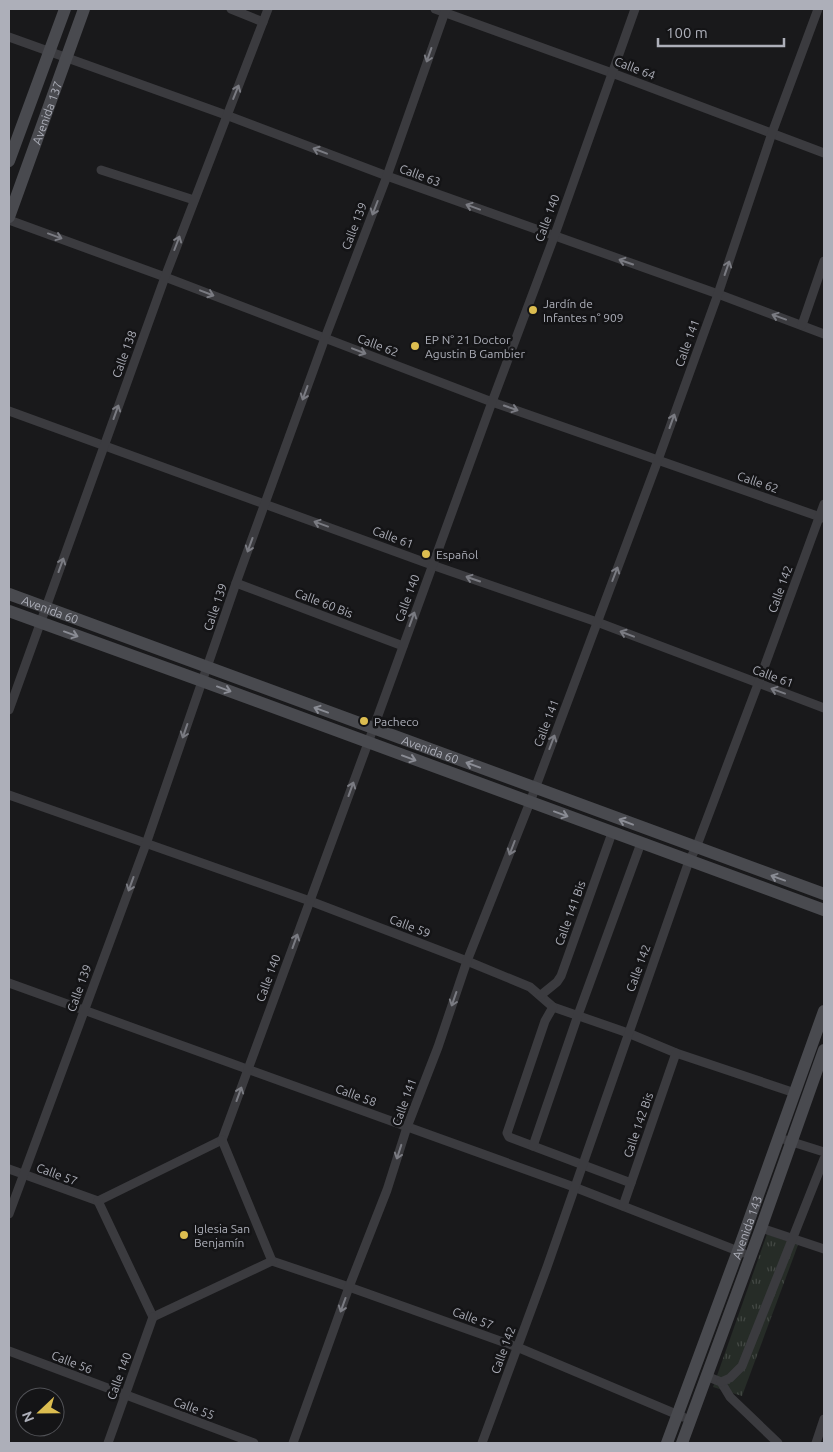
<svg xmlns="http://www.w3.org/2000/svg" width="833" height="1452" font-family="Ubuntu,sans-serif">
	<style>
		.grass { fill: url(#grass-tufts) }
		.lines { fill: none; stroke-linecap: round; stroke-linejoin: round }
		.minor { stroke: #3b3b3f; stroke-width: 9 }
		.secondary { stroke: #494a4f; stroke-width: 12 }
		.oneway { stroke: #7a7b82 }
		.oneway2 { stroke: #8a8c94 }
		.poi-dot { fill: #dcbd50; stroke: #141416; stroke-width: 2 }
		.labels { text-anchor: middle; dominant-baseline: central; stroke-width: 5; stroke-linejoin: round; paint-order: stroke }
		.street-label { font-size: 12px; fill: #adafb9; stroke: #141416 }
		.poi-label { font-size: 12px; fill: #adafb9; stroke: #141416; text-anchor: start }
	</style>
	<defs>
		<pattern id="grass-tufts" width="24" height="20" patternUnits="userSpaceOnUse" patternTransform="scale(1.25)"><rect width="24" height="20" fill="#262c27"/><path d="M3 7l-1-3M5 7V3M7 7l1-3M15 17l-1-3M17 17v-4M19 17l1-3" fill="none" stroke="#434844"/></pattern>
	</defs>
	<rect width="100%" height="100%" fill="#19191b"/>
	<path class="grass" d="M 767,1234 L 798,1245 L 742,1396 L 713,1387 Z"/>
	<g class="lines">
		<g class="minor">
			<path d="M 231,9 L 263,22"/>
			<path d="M 435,9 L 612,73 L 824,153"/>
			<path d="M 9,37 L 226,115 L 387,176 L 718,294 L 824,334"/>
			<path d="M 101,170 L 194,200"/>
			<path d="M 9,220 L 165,277 L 492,402 L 823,518"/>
			<path d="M 802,325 L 824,261"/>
			<path d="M 9,411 L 432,565 L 597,622 L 824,708"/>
			<path d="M 236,583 L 403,646"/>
			<path d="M 9,710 L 165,277 L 268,9"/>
			<path d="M 9,795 L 310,901 L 467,961 L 530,987 L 553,1007 L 628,1033 L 676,1053 L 795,1093"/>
			<path d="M 9,983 L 574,1187 L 743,1253"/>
			<path d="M 541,995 L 557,982 L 561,976 L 612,833"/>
			<path d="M 553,1007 L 545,1021 L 507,1133 L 509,1137 L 631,1183"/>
			<path d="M 222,1140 L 368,743 L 492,402 L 554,237 L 635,9"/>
			<path d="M 786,1140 L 824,1152"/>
			<path d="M 533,1146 L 578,1015 L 641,843"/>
			<path d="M 9,1169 L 98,1201"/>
			<path d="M 98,1201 L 222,1140"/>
			<path d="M 98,1201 L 153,1317"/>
			<path d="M 623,1206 L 676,1053"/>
			<path d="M 9,1214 L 146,844 L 236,583 L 325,338 L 387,176 L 446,9"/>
			<path d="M 761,1228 L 824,1249"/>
			<path d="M 272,1261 L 349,1287 L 517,1347 L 683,1417"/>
			<path d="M 153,1317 L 272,1261 L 222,1140"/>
			<path d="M 9,1351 L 254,1443"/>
			<path d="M 706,1376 L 721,1382 L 730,1397 L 778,1443"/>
			<path d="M 721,1382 L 730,1378 L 742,1366 L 824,1159"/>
			<path d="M 108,1443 L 153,1317"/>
			<path d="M 293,1443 L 349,1287 L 387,1190 L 407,1127 L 438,1047 L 467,961 L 530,802 L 658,460 L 718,294 L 772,133 L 818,9"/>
			<path d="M 482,1443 L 547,1267 L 689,861 L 696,848 L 758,684 L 824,504"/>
			<path d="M 816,1443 L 824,1419"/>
		</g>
		<g class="secondary">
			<path d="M 9,161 L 65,9"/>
			<path id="s1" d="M 9,217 L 84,9"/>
			<path id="s2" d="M 9,594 L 824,894"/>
			<path d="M 9,611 L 202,681 L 824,910"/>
			<path id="s3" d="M 667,1443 L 738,1251 L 824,1011"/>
			<path d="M 682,1443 L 761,1228 L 824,1050"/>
		</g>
	</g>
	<defs><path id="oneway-shaft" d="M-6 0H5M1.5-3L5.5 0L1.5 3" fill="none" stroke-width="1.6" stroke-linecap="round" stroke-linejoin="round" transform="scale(1.25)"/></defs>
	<g class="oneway">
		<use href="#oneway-shaft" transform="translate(429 55) rotate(109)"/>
		<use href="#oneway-shaft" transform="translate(236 92) rotate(-68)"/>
		<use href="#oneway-shaft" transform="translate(320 151) rotate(-159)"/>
		<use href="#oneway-shaft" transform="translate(473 207) rotate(-160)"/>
		<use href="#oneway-shaft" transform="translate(375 208) rotate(111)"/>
		<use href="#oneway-shaft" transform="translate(55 236) rotate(20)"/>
		<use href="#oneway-shaft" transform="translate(177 243) rotate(-69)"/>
		<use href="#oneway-shaft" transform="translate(626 262) rotate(-161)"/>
		<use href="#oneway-shaft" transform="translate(727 268) rotate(-71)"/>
		<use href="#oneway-shaft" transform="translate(207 293) rotate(21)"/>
		<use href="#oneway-shaft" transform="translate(779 317) rotate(-160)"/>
		<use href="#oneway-shaft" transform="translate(359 351) rotate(21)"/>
		<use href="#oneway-shaft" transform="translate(305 393) rotate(110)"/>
		<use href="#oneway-shaft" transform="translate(511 408) rotate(19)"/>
		<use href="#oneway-shaft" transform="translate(116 412) rotate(-70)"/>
		<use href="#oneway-shaft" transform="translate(672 421) rotate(-70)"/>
		<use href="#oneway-shaft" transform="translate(321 524) rotate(-160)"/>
		<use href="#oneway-shaft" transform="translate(250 545) rotate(110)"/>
		<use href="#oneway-shaft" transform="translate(61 565) rotate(-70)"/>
		<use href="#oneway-shaft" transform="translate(615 574) rotate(-69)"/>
		<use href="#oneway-shaft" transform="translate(473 579) rotate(-161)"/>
		<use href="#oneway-shaft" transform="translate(412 619) rotate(-70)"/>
		<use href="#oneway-shaft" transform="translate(627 634) rotate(-159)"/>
		<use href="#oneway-shaft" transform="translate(778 691) rotate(-160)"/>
		<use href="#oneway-shaft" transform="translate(185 731) rotate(109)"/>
		<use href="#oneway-shaft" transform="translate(552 742) rotate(-69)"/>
		<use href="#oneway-shaft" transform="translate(351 789) rotate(-70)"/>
		<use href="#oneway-shaft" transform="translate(512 848) rotate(111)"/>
		<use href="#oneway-shaft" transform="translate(131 884) rotate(110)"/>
		<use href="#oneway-shaft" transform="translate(295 941) rotate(-70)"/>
		<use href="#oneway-shaft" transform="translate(454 999) rotate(109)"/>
		<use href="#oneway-shaft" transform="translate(239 1094) rotate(-70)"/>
		<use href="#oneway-shaft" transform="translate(399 1152) rotate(108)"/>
		<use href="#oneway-shaft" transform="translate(343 1305) rotate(110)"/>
	</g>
	<g class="oneway2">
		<use href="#oneway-shaft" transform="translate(71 634) rotate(20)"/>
		<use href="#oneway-shaft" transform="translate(224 689) rotate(20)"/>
		<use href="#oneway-shaft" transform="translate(321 710) rotate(-160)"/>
		<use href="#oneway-shaft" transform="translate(409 758) rotate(20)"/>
		<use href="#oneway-shaft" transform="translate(473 765) rotate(-160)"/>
		<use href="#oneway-shaft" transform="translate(561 814) rotate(20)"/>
		<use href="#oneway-shaft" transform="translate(626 822) rotate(-159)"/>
		<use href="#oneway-shaft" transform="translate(778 878) rotate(-160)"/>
	</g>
	<g class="poi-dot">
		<circle cx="533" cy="310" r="5"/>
		<circle cx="415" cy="346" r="5"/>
		<circle cx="426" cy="554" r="5"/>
		<circle cx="364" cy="721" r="5"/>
		<circle cx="184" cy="1235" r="5"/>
	</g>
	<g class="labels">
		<g class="street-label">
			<text transform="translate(635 68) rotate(21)">Calle 64</text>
			<text stroke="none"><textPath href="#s1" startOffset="111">Avenida 137</textPath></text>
			<text transform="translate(420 175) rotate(20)">Calle 63</text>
			<text transform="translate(547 218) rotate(-70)">Calle 140</text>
			<text transform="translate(354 226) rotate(-69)">Calle 139</text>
			<text transform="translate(687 343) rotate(-70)">Calle 141</text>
			<text transform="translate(378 345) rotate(21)">Calle 62</text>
			<text transform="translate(124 354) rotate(-70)">Calle 138</text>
			<text transform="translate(758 482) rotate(19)">Calle 62</text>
			<text transform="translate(393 537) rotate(20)">Calle 61</text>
			<text transform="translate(780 589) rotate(-70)">Calle 142</text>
			<text transform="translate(407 598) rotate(-70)">Calle 140</text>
			<text transform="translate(324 603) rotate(21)">Calle 60 Bis</text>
			<text transform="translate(215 607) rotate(-71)">Calle 139</text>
			<text stroke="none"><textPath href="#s2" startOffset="44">Avenida 60</textPath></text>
			<text transform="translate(773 676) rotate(20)">Calle 61</text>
			<text transform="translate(546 723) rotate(-69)">Calle 141</text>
			<text stroke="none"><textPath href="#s2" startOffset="449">Avenida 60</textPath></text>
			<text transform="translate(570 913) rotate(-70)">Calle 141 Bis</text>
			<text transform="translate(410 926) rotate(21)">Calle 59</text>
			<text transform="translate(638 968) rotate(-70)">Calle 142</text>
			<text transform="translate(268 978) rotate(-70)">Calle 140</text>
			<text transform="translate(79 988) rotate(-70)">Calle 139</text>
			<text transform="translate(356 1095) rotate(20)">Calle 58</text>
			<text transform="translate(404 1102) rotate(-70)">Calle 141</text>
			<text transform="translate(638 1125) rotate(-71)">Calle 142 Bis</text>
			<text transform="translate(57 1174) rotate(20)">Calle 57</text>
			<text stroke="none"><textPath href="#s3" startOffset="230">Avenida 143</textPath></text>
			<text transform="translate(473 1318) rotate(20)">Calle 57</text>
			<text transform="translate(503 1350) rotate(-70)">Calle 142</text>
			<text transform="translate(72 1362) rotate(21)">Calle 56</text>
			<text transform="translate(119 1376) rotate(-70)">Calle 140</text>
			<text transform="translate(194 1408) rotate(20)">Calle 55</text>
		</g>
		<g class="poi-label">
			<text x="543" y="303">Jardín de<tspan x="543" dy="14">Infantes n° 909</tspan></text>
			<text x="425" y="339">EP N° 21 Doctor<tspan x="425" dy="14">Agustin B Gambier</tspan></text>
			<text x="436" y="554">Español</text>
			<text x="374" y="721">Pacheco</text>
			<text x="194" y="1228">Iglesia San<tspan x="194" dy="14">Benjamín</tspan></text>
		</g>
	</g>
	<rect width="833" height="1452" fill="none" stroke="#adafb9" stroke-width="20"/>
	<g transform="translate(40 1412) rotate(248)"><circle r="24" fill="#141416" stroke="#515257"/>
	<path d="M0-4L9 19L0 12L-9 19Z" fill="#dcbd50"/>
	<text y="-8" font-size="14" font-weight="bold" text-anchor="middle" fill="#adafb9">N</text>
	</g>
	<path d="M658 38v8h126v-8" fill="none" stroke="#adafb9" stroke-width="2.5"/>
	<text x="666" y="38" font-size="15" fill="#adafb9" stroke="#141416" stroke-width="4" paint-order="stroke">100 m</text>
</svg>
